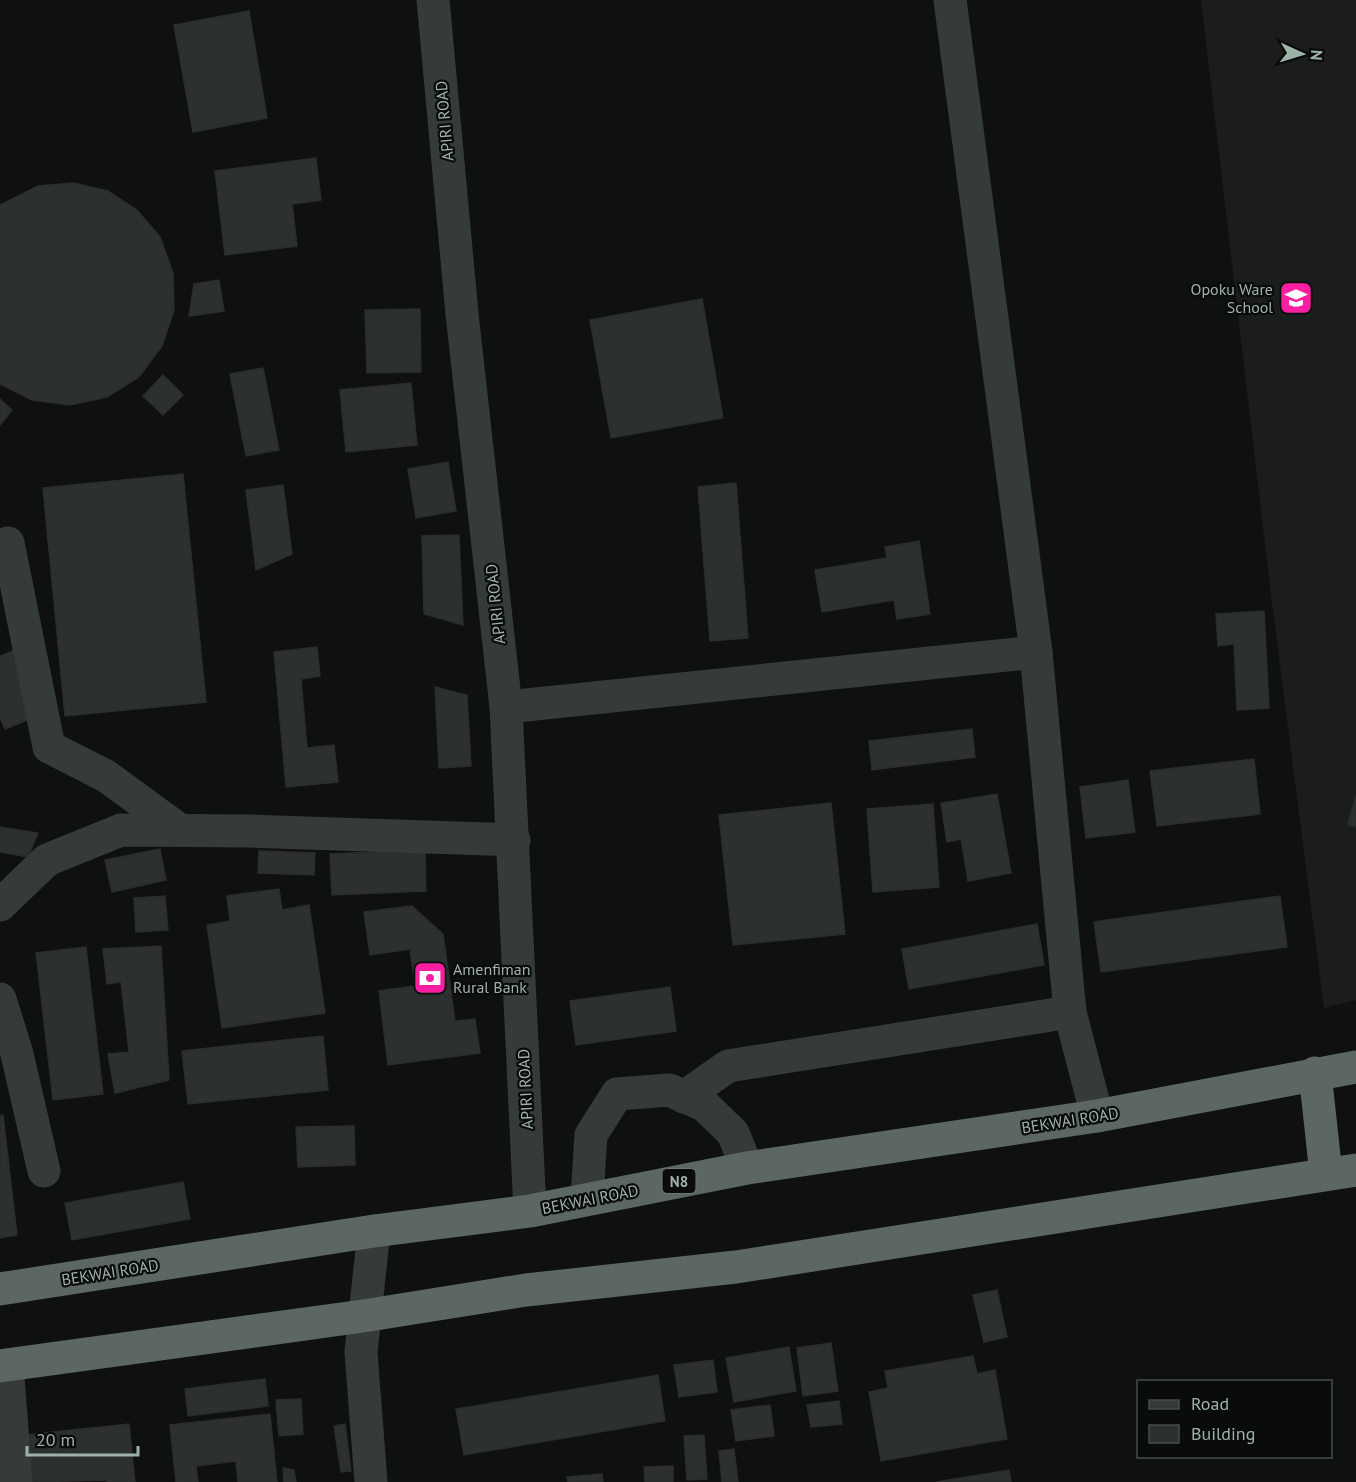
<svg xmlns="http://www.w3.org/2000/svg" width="1356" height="1482" font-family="'PT Sans',sans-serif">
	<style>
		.built { fill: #1b1d1d }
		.building { fill: #2c302f; stroke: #292d2c; stroke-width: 1.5 }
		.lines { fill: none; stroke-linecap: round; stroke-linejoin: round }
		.minor { stroke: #343b38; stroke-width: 33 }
		.highway { stroke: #5c6761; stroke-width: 33 }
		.labels { text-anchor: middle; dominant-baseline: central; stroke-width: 4.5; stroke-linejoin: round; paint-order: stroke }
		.shield { fill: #0a0b0b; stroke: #728079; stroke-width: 1.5 }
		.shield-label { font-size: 15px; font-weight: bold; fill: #9fb2a8 }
		.street-label { font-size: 16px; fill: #9fb2a8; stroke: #0a0b0b }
		.poi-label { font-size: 16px; fill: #9fb2a8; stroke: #0a0b0b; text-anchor: end }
	</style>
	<rect width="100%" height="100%" fill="#0f1010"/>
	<path class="built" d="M 1201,0 L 1356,0 L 1356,1000 L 1324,1008 L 1271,595 Z"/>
	<g class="building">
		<path d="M 249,11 L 267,118 L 193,132 L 174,25 Z"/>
		<path d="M 316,158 L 321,200 L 292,204 L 297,246 L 225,255 L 215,171 Z"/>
		<path d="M 73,183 L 108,191 L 137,210 L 160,237 L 173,273 L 174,310 L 162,346 L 139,377 L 107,397 L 70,405 L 32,400 L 0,384 L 0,205 L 38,186 Z"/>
		<path d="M 219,280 L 224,311 L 189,316 L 194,284 Z"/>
		<path d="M 702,299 L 723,418 L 611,438 L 590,320 Z"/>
		<path d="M 420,309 L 421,372 L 367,373 L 365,310 Z"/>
		<path d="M 263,368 L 279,450 L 246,456 L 230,374 Z"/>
		<path d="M 163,375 L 183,395 L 163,415 L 143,396 Z"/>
		<path d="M 411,383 L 417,445 L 346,452 L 340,390 Z"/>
		<path d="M 0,399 L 12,410 L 0,425 Z"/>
		<path d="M 448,462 L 456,511 L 416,518 L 408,469 Z"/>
		<path d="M 183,474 L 206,702 L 65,716 L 43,488 Z"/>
		<path d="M 736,483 L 748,638 L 710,641 L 698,487 Z"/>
		<path d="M 283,485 L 292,554 L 256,570 L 246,490 Z"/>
		<path d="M 459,535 L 463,625 L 424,614 L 422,536 Z"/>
		<path d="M 919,541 L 930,614 L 897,619 L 894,600 L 822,612 L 815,570 L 887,558 L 885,547 Z"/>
		<path d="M 1264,611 L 1269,708 L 1237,710 L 1234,644 L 1218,646 L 1216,614 Z"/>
		<path d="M 317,647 L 320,676 L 301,679 L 307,748 L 334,745 L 338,782 L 286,787 L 274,652 Z"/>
		<path d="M 15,650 L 42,714 L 5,729 L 0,718 L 0,656 Z"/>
		<path d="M 435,687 L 467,695 L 471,766 L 439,768 Z"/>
		<path d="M 972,729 L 975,757 L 872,770 L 869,741 Z"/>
		<path d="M 1254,759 L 1260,814 L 1157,826 L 1150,771 Z"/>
		<path d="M 1128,780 L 1135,832 L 1086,838 L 1080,787 Z"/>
		<path d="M 997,794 L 1011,873 L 968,881 L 961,839 L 947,842 L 941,803 Z"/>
		<path d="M 1356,795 L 1356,827 L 1348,825 Z"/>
		<path d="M 831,803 L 845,934 L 733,945 L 719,815 Z"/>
		<path d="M 933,804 L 939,887 L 873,892 L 867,809 Z"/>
		<path d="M 0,827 L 38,833 L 28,857 L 0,852 Z"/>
		<path d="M 160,849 L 166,880 L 112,892 L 105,860 Z"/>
		<path d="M 425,850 L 426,891 L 332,895 L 330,854 Z"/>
		<path d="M 259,851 L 315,853 L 314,875 L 258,873 Z"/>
		<path d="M 279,889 L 282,910 L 309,905 L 325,1013 L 222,1028 L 207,925 L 230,921 L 227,896 Z"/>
		<path d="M 165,896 L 168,930 L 136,932 L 134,898 Z"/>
		<path d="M 1280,896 L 1287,947 L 1101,972 L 1094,922 Z"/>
		<path d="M 412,906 L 443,934 L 455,1021 L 475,1019 L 480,1053 L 388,1065 L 379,991 L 415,986 L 410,949 L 370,955 L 364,912 Z"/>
		<path d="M 1037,924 L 1044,965 L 909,989 L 902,949 Z"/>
		<path d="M 161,946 L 169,1080 L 115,1093 L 108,1054 L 129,1052 L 121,982 L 107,984 L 103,949 Z"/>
		<path d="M 86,947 L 103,1094 L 53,1100 L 36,953 Z"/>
		<path d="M 670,987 L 676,1031 L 576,1045 L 570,1001 Z"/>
		<path d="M 323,1036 L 328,1090 L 188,1104 L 182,1051 Z"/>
		<path d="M 3,1115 L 17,1235 L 0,1238 L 0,1116 Z"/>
		<path d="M 354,1126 L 355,1165 L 298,1167 L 296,1127 Z"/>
		<path d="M 183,1182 L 190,1219 L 72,1240 L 65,1203 Z"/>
		<path d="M 997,1290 L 1007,1337 L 984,1342 L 973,1295 Z"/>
		<path d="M 831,1343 L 838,1391 L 803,1396 L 797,1348 Z"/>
		<path d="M 789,1347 L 796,1391 L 734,1402 L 726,1358 Z"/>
		<path d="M 973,1356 L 977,1374 L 995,1370 L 1007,1439 L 881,1461 L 869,1392 L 888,1388 L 885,1371 Z"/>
		<path d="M 713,1360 L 717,1392 L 679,1397 L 674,1365 Z"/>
		<path d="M 658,1375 L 665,1421 L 464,1455 L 456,1409 Z"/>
		<path d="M 265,1379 L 268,1406 L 188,1416 L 185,1389 Z"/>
		<path d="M 301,1399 L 303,1434 L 279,1436 L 276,1400 Z"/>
		<path d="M 839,1401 L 842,1424 L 811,1427 L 807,1405 Z"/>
		<path d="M 770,1405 L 774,1436 L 736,1441 L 731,1410 Z"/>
		<path d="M 270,1414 L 277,1482 L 238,1482 L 236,1461 L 196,1466 L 198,1482 L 176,1482 L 170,1425 Z"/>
		<path d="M 129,1424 L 135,1482 L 107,1482 L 106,1480 L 30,1482 L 25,1435 Z"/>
		<path d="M 345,1424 L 351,1471 L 341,1472 L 334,1426 Z"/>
		<path d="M 704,1435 L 707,1479 L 687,1480 L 684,1436 Z"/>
		<path d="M 734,1449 L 738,1482 L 722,1482 L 719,1451 Z"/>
		<path d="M 673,1466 L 673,1482 L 645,1482 L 644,1467 Z"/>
		<path d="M 283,1468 L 294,1470 L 296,1482 L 284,1482 Z"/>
		<path d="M 1009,1470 L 1011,1482 L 936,1482 Z"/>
		<path d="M 602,1474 L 603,1482 L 568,1482 L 567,1477 Z"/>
	</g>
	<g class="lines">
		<g class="minor">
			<path d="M 433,0 L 462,314 L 506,707 L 530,1211"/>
			<path d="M 950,0 L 1036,652 L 1070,1012 L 1097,1116"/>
			<path d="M 8,543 L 49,747 L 106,776 L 180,830"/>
			<path d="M 506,707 L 1036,652"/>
			<path d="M 0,905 L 47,860 L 121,830 L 250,831 L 514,840"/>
			<path d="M 0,999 L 17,1054 L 44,1171"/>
			<path d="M 684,1097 L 728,1066 L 1070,1012"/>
			<path d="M 587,1199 L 591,1135 L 617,1094 L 669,1090 L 704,1105 L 733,1133 L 747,1168"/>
			<path d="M 7,1365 L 16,1482"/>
			<path d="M 371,1482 L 361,1352 L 374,1231"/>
		</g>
		<g class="highway">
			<path d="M 1315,1073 L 1326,1174"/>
			<path d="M 0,1289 L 374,1231 L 530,1211 L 747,1168 L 1097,1116 L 1356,1067"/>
			<path d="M 0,1366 L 363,1316 L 526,1290 L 736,1267 L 1356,1170"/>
		</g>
	</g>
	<defs>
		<symbol id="school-square" viewBox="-11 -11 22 22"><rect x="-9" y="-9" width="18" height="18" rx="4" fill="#f91fa0" stroke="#0a0b0b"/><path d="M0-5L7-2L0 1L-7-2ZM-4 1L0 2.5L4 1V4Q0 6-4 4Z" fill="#fff"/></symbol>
		<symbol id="bank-square" viewBox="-11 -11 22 22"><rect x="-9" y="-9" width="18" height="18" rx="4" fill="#f91fa0" stroke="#0a0b0b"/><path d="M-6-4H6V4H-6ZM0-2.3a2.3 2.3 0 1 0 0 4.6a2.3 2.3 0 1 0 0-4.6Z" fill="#fff"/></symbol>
	</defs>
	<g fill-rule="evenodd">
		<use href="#school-square" x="1277" y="279" width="38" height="38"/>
		<use href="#bank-square" x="411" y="959" width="38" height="38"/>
	</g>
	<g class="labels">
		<rect class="shield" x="662.5" y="1169" width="33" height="24" rx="4.5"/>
		<g class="shield-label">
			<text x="679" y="1181">N8</text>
		</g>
		<g class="street-label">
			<text transform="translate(444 121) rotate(-95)">APIRI ROAD</text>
			<text transform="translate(495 604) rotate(-96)">APIRI ROAD</text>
			<text transform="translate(525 1089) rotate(-93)">APIRI ROAD</text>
			<text transform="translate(1070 1120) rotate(-9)">BEKWAI ROAD</text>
			<text transform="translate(590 1199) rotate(-11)">BEKWAI ROAD</text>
			<text transform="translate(110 1272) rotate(-9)">BEKWAI ROAD</text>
		</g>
		<g class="poi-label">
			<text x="1273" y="289">Opoku Ware<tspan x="1273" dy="18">School</tspan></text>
			<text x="453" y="969" text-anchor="start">Amenfiman<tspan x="453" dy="18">Rural Bank</tspan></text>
		</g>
	</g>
	<rect x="1137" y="1380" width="195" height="78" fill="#0a0b0b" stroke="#464e4a" stroke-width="1.5"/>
	<rect x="1149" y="1400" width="30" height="9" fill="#343b38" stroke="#464e4a" stroke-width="1.5"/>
	<text x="1191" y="1410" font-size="18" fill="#9fb2a8">Road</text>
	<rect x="1149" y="1425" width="30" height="18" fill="#2c302f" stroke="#464e4a" stroke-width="1.5"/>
	<text x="1191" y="1440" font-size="18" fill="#9fb2a8">Building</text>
	<g transform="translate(1302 54) rotate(94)" stroke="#0a0b0b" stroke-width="4.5" paint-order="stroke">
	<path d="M0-4.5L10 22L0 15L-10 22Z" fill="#9fb2a8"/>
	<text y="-9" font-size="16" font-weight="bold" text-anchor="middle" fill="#9fb2a8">N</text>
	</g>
	<path d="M27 1446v9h111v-9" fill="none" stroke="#9fb2a8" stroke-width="3"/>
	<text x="36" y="1446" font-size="18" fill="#9fb2a8" stroke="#0a0b0b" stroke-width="4.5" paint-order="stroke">20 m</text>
</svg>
